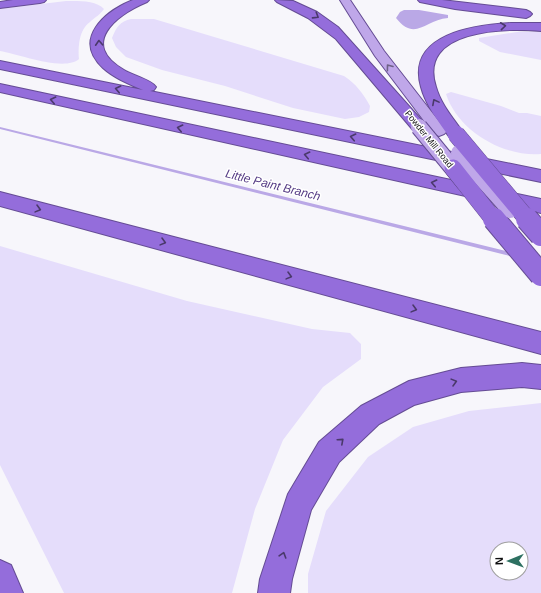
<svg xmlns="http://www.w3.org/2000/svg" width="541" height="593" font-family="Arial,sans-serif">
	<style>
		.green { fill: #e5ddfb; fill-rule: evenodd }
		.water { fill: #baa8e6 }
		.lines { fill: none; stroke-linecap: round; stroke-linejoin: round }
		.stream { fill: #baa8e6; fill-rule: evenodd }
		.major-casing { stroke: #654c94; stroke-width: 2 }
		.highway-casing { stroke: #654c94; stroke-width: 2 }
		.major { fill: #bfa7e9; fill-rule: evenodd }
		.highway { fill: #946ddb; fill-rule: evenodd }
		.major-bridge-casing { stroke: #654c94; stroke-width: 18; stroke-linecap: butt }
		.highway-bridge-far1-casing { stroke: #654c94; stroke-width: 18; stroke-linecap: butt }
		.highway-bridge-casing { stroke: #654c94; stroke-width: 24; stroke-linecap: butt }
		.major-bridge { stroke: #bfa7e9; stroke-width: 16 }
		.highway-bridge-far1 { stroke: #946ddb; stroke-width: 17 }
		.highway-bridge { stroke: #946ddb; stroke-width: 22 }
		.oneway { stroke: #4a396b }
		.oneway2 { stroke: #6f6287 }
		.labels { text-anchor: middle; dominant-baseline: central; stroke-width: 3; stroke-linejoin: round; paint-order: stroke }
		.far-street-label { font-size: 9px; fill: #0e0e0f; stroke: #fff }
		.water-label { font-size: 12px; font-style: italic; fill: #563c85; stroke: #fff }
	</style>
	<rect width="100%" height="100%" fill="#f7f6fb"/>
	<g class="green">
		<path d="M 66,1 C 78,1 96,0 104,9 C 100,15 95,17 90,22 C 79,30 78,46 79,59 C 64,72 19,54 0,51 L 0,9 Z"/>
		<path d="M 131,19 L 154,19 L 344,76 C 356,84 363,93 370,106 L 369,112 L 359,117 L 345,119 L 293,108 L 225,86 L 162,70 L 126,57 L 116,47 L 112,38 C 116,28 120,21 131,19 Z"/>
		<path d="M 517,32 L 541,32 L 541,60 L 500,52 L 479,41 L 479,38 Z"/>
		<path d="M 451,92 L 501,106 L 519,113 L 527,113 L 541,116 L 541,154 C 503,157 458,131 446,94 Z"/>
		<path d="M 0,246 L 187,301 L 312,329 L 350,333 L 361,344 L 361,359 L 323,387 L 283,440 L 255,509 L 232,593 L 64,593 L 0,465 Z"/>
		<path d="M 541,403 L 541,593 L 308,593 L 308,574 L 326,511 L 368,457 L 413,427 L 469,411 ZM 497,549 L 521,549 L 521,573 L 497,573 Z"/>
	</g>
	<path class="water" d="M 404,10 L 419,10 L 448,15 L 448,18 C 425,20 415,42 396,18 L 400,12 Z"/>
	<g class="lines">
		<path class="stream" d="M 0,127 L 514,253 L 516,255 L 514,257 L 0,129 Z"/>
		<defs>
			<path id="major" d="M 340,0 L 350,0 L 384,51 L 444,128 L 447,131 L 444,134 L 439,136 L 434,134 L 375,56 Z"/>
			<g id="highway">
				<path d="M 13,0 L 46,0 L 44,2 L 40,3 L 0,8 L 0,2 Z"/>
				<path d="M 133,0 L 149,0 L 147,2 C 116,15 79,44 124,70 C 132,75 152,80 156,87 L 154,90 L 150,91 L 541,170 L 541,182 L 0,69 L 0,61 L 143,90 C 129,84 114,78 103,68 C 72,39 105,11 133,0 Z"/>
				<path d="M 275,0 L 293,1 L 317,12 L 338,27 L 425,124 L 427,127 L 425,130 L 419,132 L 413,130 L 336,39 L 308,18 L 277,2 Z"/>
				<path d="M 418,0 L 442,0 L 526,10 L 530,12 L 532,14 L 530,16 L 526,18 L 455,9 L 420,2 Z"/>
				<path d="M 511,23 L 541,23 L 541,31 C 505,28 417,29 436,87 C 441,105 454,119 464,134 L 462,138 L 456,139 L 450,138 C 439,122 426,106 421,87 C 406,34 474,25 511,23 Z"/>
				<path d="M 0,84 L 541,199 L 541,213 L 0,92 Z"/>
				<path d="M 0,192 L 541,332 L 541,354 L 0,206 Z"/>
				<path d="M 522,363 L 541,365 L 541,389 L 522,387 L 461,392 L 414,405 L 379,424 L 339,462 L 311,510 L 292,579 L 290,593 L 258,593 L 260,579 L 288,494 L 319,442 L 361,406 L 409,381 L 461,368 Z"/>
				<path d="M 0,560 L 11,565 L 23,593 L 0,593 Z"/>
			</g>
		</defs>
		<use href="#major" class="major-casing"/>
		<use href="#highway" class="highway-casing"/>
		<use href="#major" class="major"/>
		<use href="#highway" class="highway"/>
		<defs>
			<g id="major-bridge">
				<path d="M 419,127 L 465,183"/>
				<path d="M 459,153 L 510,210"/>
			</g>
			<g id="highway-bridge-far1">
				<path d="M 456,134 L 528,220"/>
				<path d="M 453,168 L 494,220"/>
			</g>
			<g id="highway-bridge">
				<path d="M 494,219 L 541,275"/>
				<path d="M 527,219 L 541,235"/>
			</g>
		</defs>
		<use href="#major-bridge" class="major-bridge-casing"/>
		<use href="#highway-bridge-far1" class="highway-bridge-far1-casing"/>
		<use href="#highway-bridge" class="highway-bridge-casing"/>
		<use href="#major-bridge" class="major-bridge"/>
		<use href="#highway-bridge-far1" class="highway-bridge-far1"/>
		<use href="#highway-bridge" class="highway-bridge"/>
	</g>
	<defs><path id="oneway-chevron" d="M-2-3.5L2.5 0L-2 3.5" fill="none" stroke-width="1.6" stroke-linecap="round" stroke-linejoin="round"/></defs>
	<g class="oneway">
		<use href="#oneway-chevron" transform="translate(316 16) rotate(32)"/>
		<use href="#oneway-chevron" transform="translate(503 26) rotate(-6)"/>
		<use href="#oneway-chevron" transform="translate(99 43) rotate(-93)"/>
		<use href="#oneway-chevron" transform="translate(118 89) rotate(-168)"/>
		<use href="#oneway-chevron" transform="translate(53 100) rotate(-168)"/>
		<use href="#oneway-chevron" transform="translate(435 102) rotate(-118)"/>
		<use href="#oneway-chevron" transform="translate(180 128) rotate(-168)"/>
		<use href="#oneway-chevron" transform="translate(353 137) rotate(-168)"/>
		<use href="#oneway-chevron" transform="translate(307 155) rotate(-168)"/>
		<use href="#oneway-chevron" transform="translate(434 183) rotate(-168)"/>
		<use href="#oneway-chevron" transform="translate(38 209) rotate(15)"/>
		<use href="#oneway-chevron" transform="translate(163 242) rotate(15)"/>
		<use href="#oneway-chevron" transform="translate(289 276) rotate(15)"/>
		<use href="#oneway-chevron" transform="translate(414 309) rotate(15)"/>
		<use href="#oneway-chevron" transform="translate(454 382) rotate(-15)"/>
		<use href="#oneway-chevron" transform="translate(341 441) rotate(-42)"/>
		<use href="#oneway-chevron" transform="translate(283 555) rotate(-73)"/>
	</g>
	<use class="oneway2" href="#oneway-chevron" transform="translate(389 67) rotate(-127)"/>
	<g class="labels">
		<g class="far-street-label">
			<text transform="translate(429 139) rotate(51)">Powder Mill Road</text>
		</g>
		<g class="water-label">
			<text transform="translate(273 185) rotate(14)">Little Paint Branch</text>
		</g>
	</g>
	<g transform="translate(509 561) rotate(269)"><circle r="19" fill="#ffffff" stroke="#9f9f9f"/>
	<path d="M0-3L7 15L0 10L-7 15Z" fill="#2d7061"/>
	<text y="-6" font-size="11" font-weight="bold" text-anchor="middle" fill="#0e0e0f">N</text>
	</g>
</svg>
